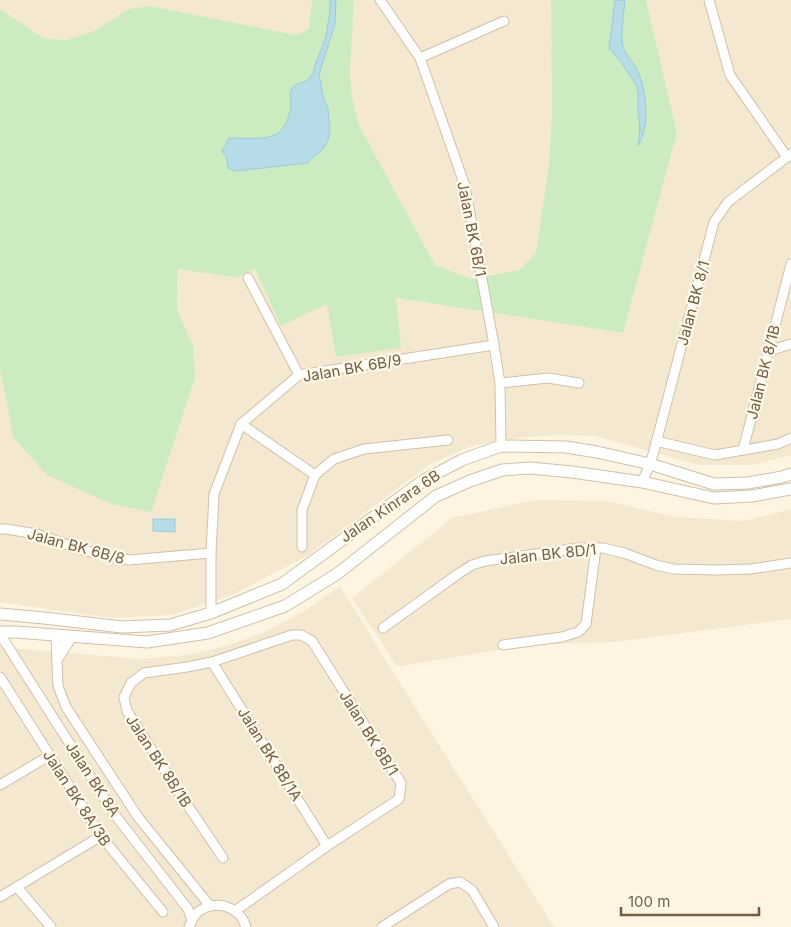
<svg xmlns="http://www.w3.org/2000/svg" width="791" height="927" font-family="Inter,sans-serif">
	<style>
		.residential { fill: #f5e8d0 }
		.green { fill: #cdebc0 }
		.water { fill: #b6dce8; stroke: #9ccada }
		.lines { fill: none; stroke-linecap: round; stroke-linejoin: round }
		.minor-casing { stroke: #d1c0ab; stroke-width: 11 }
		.tertiary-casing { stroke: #d1c0ab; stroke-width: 13 }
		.minor { stroke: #fff; stroke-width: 9 }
		.tertiary { stroke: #fff; stroke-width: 11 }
		.labels { text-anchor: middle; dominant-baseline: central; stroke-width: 4.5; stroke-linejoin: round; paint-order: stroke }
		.street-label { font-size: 15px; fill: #765c47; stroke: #fff9e9 }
	</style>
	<rect width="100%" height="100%" fill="#fdf5e2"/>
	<g class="residential">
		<path d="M 0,0 L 312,0 L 309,30 L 296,35 L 150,6 L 111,21 L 94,31 L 66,40 L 43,38 L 0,9 Z"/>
		<path d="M 354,0 L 551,0 L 552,111 L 549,164 L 536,254 L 519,270 L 471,279 L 435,265 L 359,125 L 352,97 L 350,74 Z"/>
		<path d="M 646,0 L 791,0 L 791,455 L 751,465 L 699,465 L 595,436 L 558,435 L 519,438 L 472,446 L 429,465 L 307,556 L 232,595 L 173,615 L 111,618 L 5,603 L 0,603 L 0,371 L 7,403 L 193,345 L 177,310 L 178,269 L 237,278 L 255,269 L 327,304 L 395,298 L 623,333 L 677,133 Z"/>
		<path d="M 536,500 L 606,501 L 676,517 L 745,521 L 791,509 L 791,619 L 613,642 L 550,644 L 499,650 L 400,666 L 396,665 L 352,598 L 452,518 Z"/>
		<path d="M 340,586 L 393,672 L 554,927 L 0,927 L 0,647 L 140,659 L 186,655 L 226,646 L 265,632 L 306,610 Z"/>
	</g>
	<path class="green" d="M 312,0 L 354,0 L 350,74 L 352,97 L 359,125 L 435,265 L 471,279 L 519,270 L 536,253 L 549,164 L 552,111 L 551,0 L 646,0 L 677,133 L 623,333 L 396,298 L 401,348 L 336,357 L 327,304 L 281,326 L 255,269 L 237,278 L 178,269 L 177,310 L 193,345 L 195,378 L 151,512 L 111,504 L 47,475 L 13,437 L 7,403 L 0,371 L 0,9 L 43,38 L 66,40 L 94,31 L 129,9 L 150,6 L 296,35 L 309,29 Z"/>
	<g class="water">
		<path d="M 330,0 L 336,0 L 335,24 L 319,74 L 323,96 L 328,109 L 330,130 L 328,141 L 323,149 L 307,163 L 236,171 L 228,168 L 226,156 L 222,151 L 229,138 C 243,138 264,140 275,135 C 285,130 290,116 291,105 C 291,100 289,95 291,90 C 294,83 305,83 310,78 C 314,73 315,65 317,60 C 322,48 327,36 328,23 C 330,15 330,8 330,0 Z"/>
		<path d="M 615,0 L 625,0 C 624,13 620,35 623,47 C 626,55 633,62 637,70 C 647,90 650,126 638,146 L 640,128 L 638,110 L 638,92 L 636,85 L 621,62 L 609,48 Z"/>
		<path d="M 153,519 L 175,519 L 175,532 L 153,531 Z"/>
	</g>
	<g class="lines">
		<defs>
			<g id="minor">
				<path d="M 380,0 L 420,58 L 465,186 L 494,345 L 500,383 L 501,446"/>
				<path d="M 709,0 L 730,75 L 787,157"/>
				<path d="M 420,58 L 504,21"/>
				<path d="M 248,278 L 299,375"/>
				<path d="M 769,351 L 791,344"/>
				<path d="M 500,383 L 548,378 L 579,383"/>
				<path d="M 241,424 L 315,475"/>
				<path d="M 656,441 L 715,455 L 778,444 L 791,438"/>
				<path d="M 743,450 L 791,264"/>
				<path d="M 642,482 L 650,464 L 654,451 L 714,222 L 728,202 L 791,154"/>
				<path d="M 0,529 L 6,529 L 37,534 L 82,550 L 129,560 L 211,553"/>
				<path d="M 302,547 L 302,510 L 315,475 L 334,459 L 364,449 L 448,440"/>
				<path d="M 211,613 L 211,553 L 214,494 L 241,424 L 299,375 L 494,345"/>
				<path d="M 383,628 L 458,574 L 472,565 L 485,561 L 579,548 L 603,548 L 624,553 L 656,565 L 673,569 L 717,570 L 751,569 L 791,563"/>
				<path d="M 0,634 L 115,815 L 188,909 L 192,920"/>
				<path d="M 56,636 L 58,686 L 66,707 L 138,817 L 210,906"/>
				<path d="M 503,645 L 562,637 L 578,632 L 586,624 L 596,548"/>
				<path d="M 212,662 L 327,846"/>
				<path d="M 0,677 L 101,836 L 163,912"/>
				<path d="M 0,785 L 49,756"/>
				<path d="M 223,858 L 178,791 L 127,711 L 124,697 L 131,683 L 144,673 L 187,667 L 212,662 L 292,635 L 301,635 L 312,641 L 401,783 L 399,799 L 327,846 L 235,911"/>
				<path d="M 17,887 L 51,927"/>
				<path d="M 0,897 L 101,836"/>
				<path d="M 189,927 C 191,922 193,917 197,913 C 214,898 240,906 246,927"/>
				<path d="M 382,927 L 449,884 L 460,882 L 472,890 L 494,927"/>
			</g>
			<g id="tertiary">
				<path d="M 0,614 L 44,618 L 122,627 L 170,625 L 211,613 L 282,584 L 424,480 L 462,460 L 501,446 L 566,447 L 597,452 L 650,464 L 714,484 L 748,483 L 782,477 L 791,474"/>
				<path d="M 0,632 L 16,632 L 147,642 L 208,633 L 285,606 L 337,574 L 436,496 L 470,481 L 502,470 L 530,468 L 572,472 L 642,482 L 714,498 L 752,496 L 791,489"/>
				<path d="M 58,657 L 71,637"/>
			</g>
		</defs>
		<use href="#minor" class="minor-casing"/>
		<use href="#tertiary" class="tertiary-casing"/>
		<use href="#minor" class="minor"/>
		<use href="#tertiary" class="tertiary"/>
	</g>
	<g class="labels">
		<g class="street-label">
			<text transform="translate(472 229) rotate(79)">Jalan BK 6B/1</text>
			<text transform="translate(693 303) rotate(-75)">Jalan BK 8/1</text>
			<text transform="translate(352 368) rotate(-10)">Jalan BK 6B/9</text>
			<text transform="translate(763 372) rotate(-76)">Jalan BK 8/1B</text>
			<text transform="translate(390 506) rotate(-34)">Jalan Kinrara 6B</text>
			<text transform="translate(76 546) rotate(15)">Jalan BK 6B/8</text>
			<text transform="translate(548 554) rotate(-6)">Jalan BK 8D/1</text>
			<text transform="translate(369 733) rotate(58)">Jalan BK 8B/1</text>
			<text transform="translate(270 754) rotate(58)">Jalan BK 8B/1A</text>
			<text transform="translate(159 761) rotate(57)">Jalan BK 8B/1B</text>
			<text transform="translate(93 779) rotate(57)">Jalan BK 8A</text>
			<text transform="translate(77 798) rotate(57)">Jalan BK 8A/3B</text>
		</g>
	</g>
	<path d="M621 907v8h138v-8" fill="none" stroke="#765c47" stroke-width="2.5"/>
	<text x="628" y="907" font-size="15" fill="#765c47" stroke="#fff9e9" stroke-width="4" paint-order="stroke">100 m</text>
</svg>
